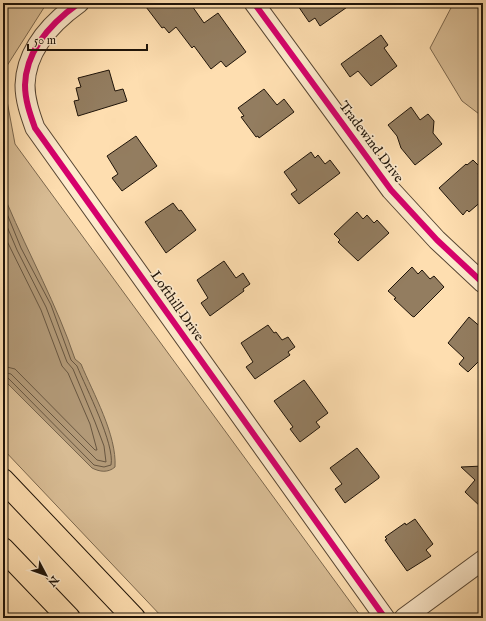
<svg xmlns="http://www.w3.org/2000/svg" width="486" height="621" font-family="'IM FELL English',serif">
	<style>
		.green { fill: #d8bc94; stroke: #7c684e }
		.water { fill: #b29977; stroke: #77644b }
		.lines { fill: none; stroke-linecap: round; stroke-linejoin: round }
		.shore { stroke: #685640; stroke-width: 1 }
		.building { fill: #937d60; stroke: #1f1409 }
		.minor-casing { stroke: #574633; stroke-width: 21 }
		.major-casing { stroke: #1f1409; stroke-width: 24 }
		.minor { stroke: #feeacc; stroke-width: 19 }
		.major { stroke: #fedeb0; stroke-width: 22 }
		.cycleway-casing { stroke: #feeacc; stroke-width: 8 }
		.cycleway { stroke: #d6006c; stroke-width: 6 }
		.labels { text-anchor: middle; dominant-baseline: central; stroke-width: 3.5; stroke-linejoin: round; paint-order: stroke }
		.street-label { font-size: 14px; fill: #1f1409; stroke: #feeacc }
	</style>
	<rect width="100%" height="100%" fill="#fedeb0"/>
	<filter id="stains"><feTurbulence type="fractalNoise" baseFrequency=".005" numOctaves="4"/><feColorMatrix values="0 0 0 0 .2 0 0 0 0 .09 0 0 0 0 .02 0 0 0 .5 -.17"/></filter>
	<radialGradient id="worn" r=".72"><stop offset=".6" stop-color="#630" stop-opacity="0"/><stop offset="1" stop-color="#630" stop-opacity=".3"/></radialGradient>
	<g class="green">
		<path d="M 3,3 L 49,3 L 45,6 L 3,72 Z"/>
		<path d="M 452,3 L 483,3 L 483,117 L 462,101 L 430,48 L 453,4 Z"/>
		<path d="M 3,79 L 15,144 L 362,618 L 163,618 L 3,449 Z"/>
	</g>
	<path class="water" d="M 3,198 L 7,203 C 29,255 57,305 75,359 L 81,364 C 93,393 117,435 115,467 C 108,473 100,472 92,468 L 3,379 Z"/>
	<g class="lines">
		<g class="shore">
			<path d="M 3,204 L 21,248 L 51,305 L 71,360 L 77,366 C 86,388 115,444 111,465 L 104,467 L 94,465 L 17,387 L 7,377 L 3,377"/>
			<path d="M 3,217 L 17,250 L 46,307 L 67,362 L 73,369 L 95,422 L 104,446 L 106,462 L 97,460 L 11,374 L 3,372"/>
			<path d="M 3,233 L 41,310 L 62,366 L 68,373 L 90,424 L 97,450 L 95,450 L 15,369 L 3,366"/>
		</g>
	</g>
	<g class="building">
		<path d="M 143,3 L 190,3 L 204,23 L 218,13 L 246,52 L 226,67 L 221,61 L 211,69 L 194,46 L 192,48 L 176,27 L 169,33 L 164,27 L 162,28 Z"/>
		<path d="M 296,3 L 353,3 L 320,26 L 315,18 L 309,22 Z"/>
		<path d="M 381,35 L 388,45 L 384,48 L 397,66 L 371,86 L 358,71 L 350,77 L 341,64 Z"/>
		<path d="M 109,70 L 115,91 L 123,89 L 127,101 L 78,116 L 74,101 L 79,100 L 76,88 L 81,87 L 78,78 Z"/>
		<path d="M 264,89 L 277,105 L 284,99 L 294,112 L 259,138 L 258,136 L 256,137 L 241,117 L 244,116 L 238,108 Z"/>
		<path d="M 411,107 L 420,120 L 428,114 L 434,121 L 433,133 L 442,144 L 415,165 L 401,148 L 397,136 L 388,125 Z"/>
		<path d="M 136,136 L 157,166 L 122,191 L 112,178 L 118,174 L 107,156 Z"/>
		<path d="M 311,152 L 315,158 L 318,155 L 325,164 L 330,160 L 340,173 L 299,204 L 291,194 L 297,190 L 284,172 Z"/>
		<path d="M 473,160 L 482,169 L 478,173 L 483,179 L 483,200 L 469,212 L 467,210 L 463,215 L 439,188 L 466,164 L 467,165 Z"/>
		<path d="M 173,203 L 179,211 L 181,210 L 196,230 L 166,253 L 145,222 Z"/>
		<path d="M 357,212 L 363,219 L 367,215 L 374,223 L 377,220 L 389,233 L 358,261 L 338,242 L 340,240 L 334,234 Z"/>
		<path d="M 224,261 L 236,278 L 243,273 L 250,284 L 243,289 L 244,291 L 210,316 L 201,303 L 208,298 L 197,280 Z"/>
		<path d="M 412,267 L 418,274 L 422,270 L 430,279 L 434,276 L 444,287 L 414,317 L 412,316 L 394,299 L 396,298 L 388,291 Z"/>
		<path d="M 469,317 L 483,329 L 483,357 L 468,372 L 459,364 L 464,358 L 448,343 Z"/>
		<path d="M 268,325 L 274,333 L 276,332 L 282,340 L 288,337 L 295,347 L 288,352 L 290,355 L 255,379 L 246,367 L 253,362 L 241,343 Z"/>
		<path d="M 304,380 L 328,413 L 316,422 L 320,427 L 300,442 L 290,429 L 293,427 L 274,401 Z"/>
		<path d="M 357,448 L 379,476 L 379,478 L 345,503 L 335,489 L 342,484 L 330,468 Z"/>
		<path d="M 483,466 L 483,509 L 465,492 L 475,480 L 461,467 Z"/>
		<path d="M 415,519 L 433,544 L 426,550 L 431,556 L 407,571 L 385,540 L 387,539 L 385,537 L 405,523 L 406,525 Z"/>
	</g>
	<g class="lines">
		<defs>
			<g id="minor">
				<path d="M 79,3 C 51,23 26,49 25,85 C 25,100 30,114 35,128 L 385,618"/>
				<path d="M 254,3 L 391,190 L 437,240 L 483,283"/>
				<path d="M 404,618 L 483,560"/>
			</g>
			<g id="major">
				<path d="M 3,480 L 134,618"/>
				<path d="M 3,549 L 69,618"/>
			</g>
		</defs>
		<use href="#minor" class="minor-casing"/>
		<use href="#major" class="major-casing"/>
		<use href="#minor" class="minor"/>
		<use href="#major" class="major"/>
		<defs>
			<g id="cycleway">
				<path d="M 79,3 C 51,23 26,49 25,85 C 25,100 30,114 35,128 L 385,618"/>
				<path d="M 254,3 L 391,190 L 437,240 L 483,283"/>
			</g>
		</defs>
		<use href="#cycleway" class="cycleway-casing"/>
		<use href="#cycleway" class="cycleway"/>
	</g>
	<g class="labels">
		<g class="street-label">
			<text transform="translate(371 142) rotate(53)">Tradewind Drive</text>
			<text transform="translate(177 306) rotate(55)">Lofthill Drive</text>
		</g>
	</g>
	<rect width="486" height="621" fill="none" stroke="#fedeb0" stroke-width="16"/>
	<rect x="4" y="4" width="478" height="613" fill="none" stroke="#1f1409" stroke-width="2"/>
	<rect x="8" y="8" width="470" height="605" fill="none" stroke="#1f1409"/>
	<g transform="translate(46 575) rotate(131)" stroke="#feeacc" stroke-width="3" paint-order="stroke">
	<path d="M0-3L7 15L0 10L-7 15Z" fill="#1f1409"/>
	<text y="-6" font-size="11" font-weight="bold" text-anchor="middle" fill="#1f1409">N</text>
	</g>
	<path d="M28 44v6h119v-6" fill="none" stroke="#1f1409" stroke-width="2"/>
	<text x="34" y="44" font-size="12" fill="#1f1409" stroke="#feeacc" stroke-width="3" paint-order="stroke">50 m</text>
	<rect width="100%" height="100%" filter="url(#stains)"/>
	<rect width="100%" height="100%" fill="url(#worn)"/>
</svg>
